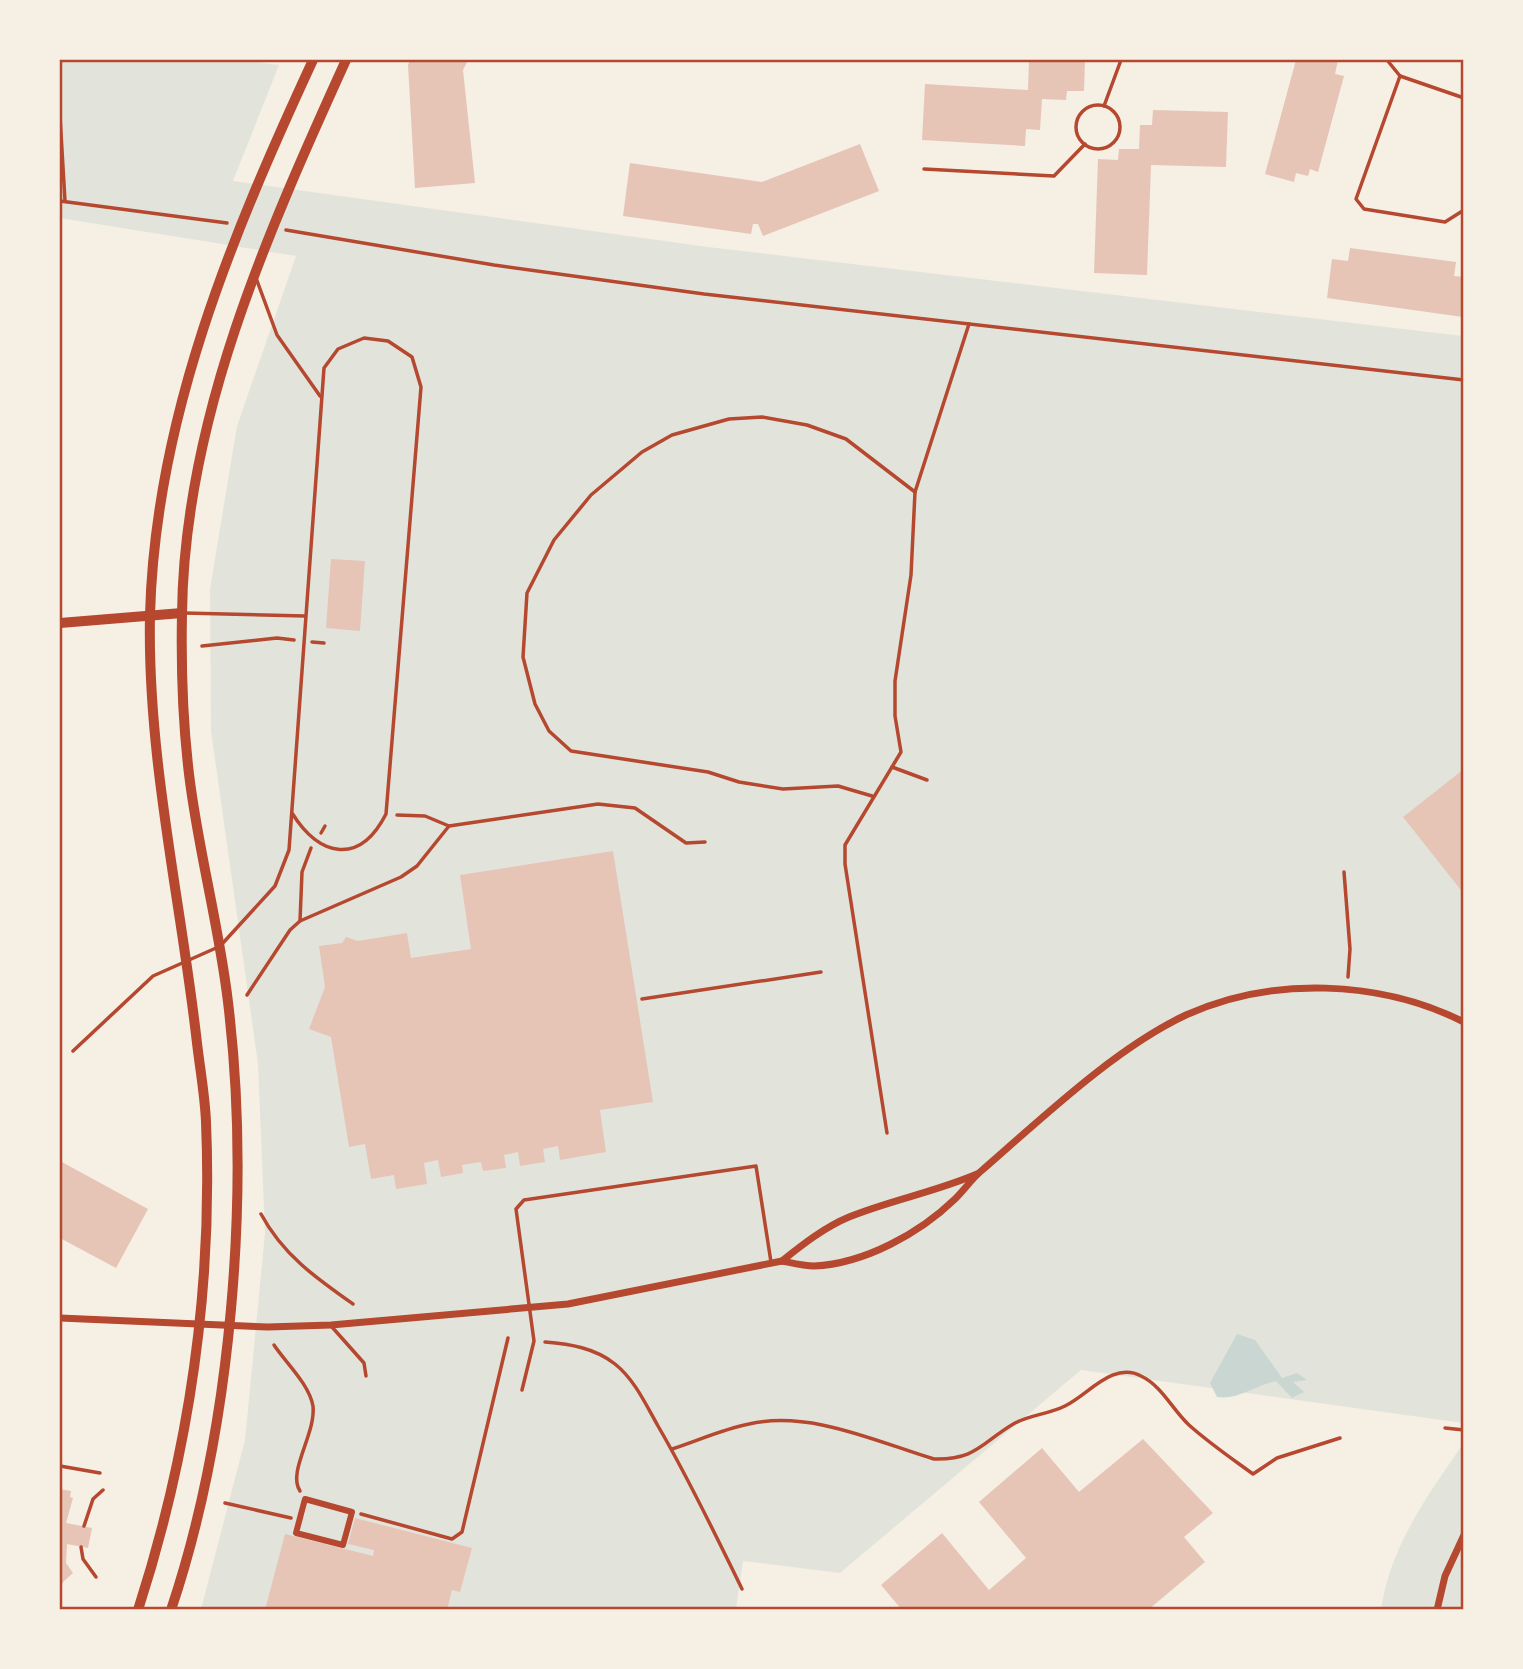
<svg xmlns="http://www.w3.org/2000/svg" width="1523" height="1669" font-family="'Titillium Web',sans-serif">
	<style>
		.green { fill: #e2e4dc }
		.water { fill: #c9d6d2 }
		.building { fill: #e6c5b7 }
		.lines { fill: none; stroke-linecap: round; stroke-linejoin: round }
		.path { stroke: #b5482f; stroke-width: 3.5 }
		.service { stroke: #b5482f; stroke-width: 3.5 }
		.pedestrian { stroke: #b5482f; stroke-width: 6 }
		.minor { stroke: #b5482f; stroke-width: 7 }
		.tertiary { stroke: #b5482f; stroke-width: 10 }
		.secondary { stroke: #b5482f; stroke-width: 10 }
		.neatline { fill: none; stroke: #b5482f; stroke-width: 2.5 }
	</style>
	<rect width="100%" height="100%" fill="#f6efe4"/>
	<g class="green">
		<path d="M 60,60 L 241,60 L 279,65 L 233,181 L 708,247 L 1463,336 L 1463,1423 L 1081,1370 L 840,1573 L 743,1561 L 736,1609 L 201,1609 L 245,1440 L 265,1233 L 258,1064 L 211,731 L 210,589 L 237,426 L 296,256 L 60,218 Z"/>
		<path d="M 1463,1444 L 1463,1609 L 1381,1610 C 1390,1546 1428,1495 1463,1444 Z"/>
	</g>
	<path class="water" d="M 1237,1334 L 1255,1340 L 1282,1378 L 1297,1373 L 1307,1380 L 1293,1382 L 1304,1392 L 1292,1398 L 1276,1381 C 1255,1386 1238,1400 1217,1397 L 1210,1383 Z"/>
	<g class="building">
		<path d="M 410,60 L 468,60 L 463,70 L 475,183 L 415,188 L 408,65 Z"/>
		<path d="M 1029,60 L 1085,60 L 1084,91 L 1067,91 L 1066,100 L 1042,99 L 1040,130 L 1026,129 L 1025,146 L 922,140 L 925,84 L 1028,90 Z"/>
		<path d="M 1296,60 L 1338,60 L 1335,74 L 1344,76 L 1318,172 L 1310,169 L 1308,176 L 1296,173 L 1294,182 L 1265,174 Z"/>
		<path d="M 1153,110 L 1228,112 L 1226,167 L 1151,165 L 1147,275 L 1094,273 L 1098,159 L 1118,160 L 1119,149 L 1139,149 L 1140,125 L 1152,125 Z"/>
		<path d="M 860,144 L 879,191 L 763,236 L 758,224 L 753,224 L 751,234 L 623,216 L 630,163 L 762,182 Z"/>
		<path d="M 1350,248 L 1456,262 L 1454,276 L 1464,277 L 1463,317 L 1327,298 L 1332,259 L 1348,261 Z"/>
		<path d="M 331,559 L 365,561 L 360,631 L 326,628 Z"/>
		<path d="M 1464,769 L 1464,894 L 1403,817 Z"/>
		<path d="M 613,851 L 653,1102 L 600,1110 L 606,1152 L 560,1160 L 558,1146 L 543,1149 L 545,1162 L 520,1166 L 518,1152 L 504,1155 L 506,1168 L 483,1171 L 481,1162 L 462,1165 L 463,1173 L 441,1177 L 438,1160 L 424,1163 L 427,1184 L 396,1189 L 394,1175 L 371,1179 L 365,1144 L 349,1147 L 331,1037 L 309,1029 L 325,987 L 319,946 L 342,943 L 346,937 L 358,941 L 407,933 L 411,958 L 471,949 L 460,875 Z"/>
		<path d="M 60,1161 L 148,1209 L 116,1268 L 60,1238 Z"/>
		<path d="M 1143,1439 L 1213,1513 L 1184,1537 L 1205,1562 L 1148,1610 L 902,1610 L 881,1585 L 942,1533 L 989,1590 L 1026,1558 L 979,1502 L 1042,1448 L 1079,1492 Z"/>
		<path d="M 60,1489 L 71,1491 L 70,1497 L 73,1498 L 66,1523 L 92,1528 L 88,1548 L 67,1544 L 66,1563 L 73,1573 L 63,1582 L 60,1592 Z"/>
		<path d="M 355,1518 L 472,1548 L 460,1592 L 452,1590 L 447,1610 L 265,1610 L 285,1534 L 373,1556 L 374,1550 L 348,1544 Z"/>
	</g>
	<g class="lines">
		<g class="path">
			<path d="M 60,116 L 65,201"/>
			<path d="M 60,201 L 227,223"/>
			<path d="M 286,230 L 494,265 L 704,294 L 1464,380"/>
			<path d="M 312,642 L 324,643"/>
			<path d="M 202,646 L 277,638 L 294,640"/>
			<path d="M 892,767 L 927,780"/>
			<path d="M 872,796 L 838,786 L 783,789 L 739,782 L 708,772 L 571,751 L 549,731 L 535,704 L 523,657 L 527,593 L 554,540 L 591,495 L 642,452 L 672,435 L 729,419 L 762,417 L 807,425 L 846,439 L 915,492"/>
			<path d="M 397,815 L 425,816 L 449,826 L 598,804 L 635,808 L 686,843 L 705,842"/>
			<path d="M 321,833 L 325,826"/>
			<path d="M 1344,872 L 1350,949 L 1348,977"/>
			<path d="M 300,921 L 302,872 L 311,848"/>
			<path d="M 247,995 L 290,930 L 300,921 L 401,877 L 417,866 L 449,826"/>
			<path d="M 642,999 L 821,972"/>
			<path d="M 887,1133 L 845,864 L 845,845 L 901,752 L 895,716 L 895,681 L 911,575 L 915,492 L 969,324"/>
			<path d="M 261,1214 C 283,1255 316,1278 353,1304"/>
			<path d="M 545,1342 C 570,1344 595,1348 615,1364 C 635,1380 646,1405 658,1426 C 689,1479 715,1534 742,1589"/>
			<path d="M 274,1345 C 286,1363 309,1384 313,1406 C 316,1434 287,1472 300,1491"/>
			<path d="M 1445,1428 L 1464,1430"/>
			<path d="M 672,1449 C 697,1441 723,1429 749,1424 C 810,1410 877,1442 934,1459 C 977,1460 982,1442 1015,1423 C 1030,1415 1049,1414 1065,1406 C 1088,1395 1113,1361 1141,1376 C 1162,1386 1172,1409 1189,1425 C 1209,1443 1231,1458 1253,1474 L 1277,1458 L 1340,1438"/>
			<path d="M 225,1503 L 291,1518"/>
			<path d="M 361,1514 L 452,1539 L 462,1532 L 508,1338"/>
		</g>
		<g class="service">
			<path d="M 1387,60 L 1400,76 L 1464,98"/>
			<path d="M 1400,76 L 1356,199 L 1364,209 L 1445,222 L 1464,210"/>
			<circle cx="1098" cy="127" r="22"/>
			<path d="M 1104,106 L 1121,60"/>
			<path d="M 924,169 L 1054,176 L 1085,144"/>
			<path d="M 256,278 L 277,335 L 320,396"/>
			<path d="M 184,613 L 305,616"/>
			<path d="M 222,944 L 275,886 L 289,850 L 324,368 L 338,349 L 364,338 L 388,341 L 412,357 L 421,387 L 386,814 C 360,865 320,858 292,813"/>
			<path d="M 73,1051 L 153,976 L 216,948"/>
			<path d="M 332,1327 L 364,1363 L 366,1376"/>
			<path d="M 522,1390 L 534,1341 L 516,1209 L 524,1200 L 756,1166 L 771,1262"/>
			<path d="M 60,1466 L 100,1473"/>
			<path d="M 84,1526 L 93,1499 L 103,1490"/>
			<path d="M 81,1547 L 83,1559 L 96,1577"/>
		</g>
		<path class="pedestrian" d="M 305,1499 L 352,1512 L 343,1545 L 296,1533 Z"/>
		<g class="minor">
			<path d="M 782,1261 C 792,1263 804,1266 814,1266 C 864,1264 920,1233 955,1199 C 964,1190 971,1180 980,1172 C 1040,1120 1115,1048 1186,1015 C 1272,976 1380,980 1464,1022"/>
			<path d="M 60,1318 L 268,1327 L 331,1325 L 568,1304 L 782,1261 C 803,1244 825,1227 849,1217 C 891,1200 935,1192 977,1174"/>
			<path d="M 1437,1610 L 1445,1576 L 1464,1535"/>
		</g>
		<path class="tertiary" d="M 60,623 L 182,613"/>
		<g class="secondary">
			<path d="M 138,1610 C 189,1452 213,1288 206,1122 C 205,1096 200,1069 197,1043 C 181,901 147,758 150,615 C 155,419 232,235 313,60"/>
			<path d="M 171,1610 C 232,1428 251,1192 228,1002 C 219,925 198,850 189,774 C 183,724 181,665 182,614 C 184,420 267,234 346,60"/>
		</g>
	</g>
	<rect width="1523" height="1669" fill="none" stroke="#f6efe4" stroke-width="122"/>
	<rect x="61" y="61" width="1401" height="1547" class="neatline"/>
</svg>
